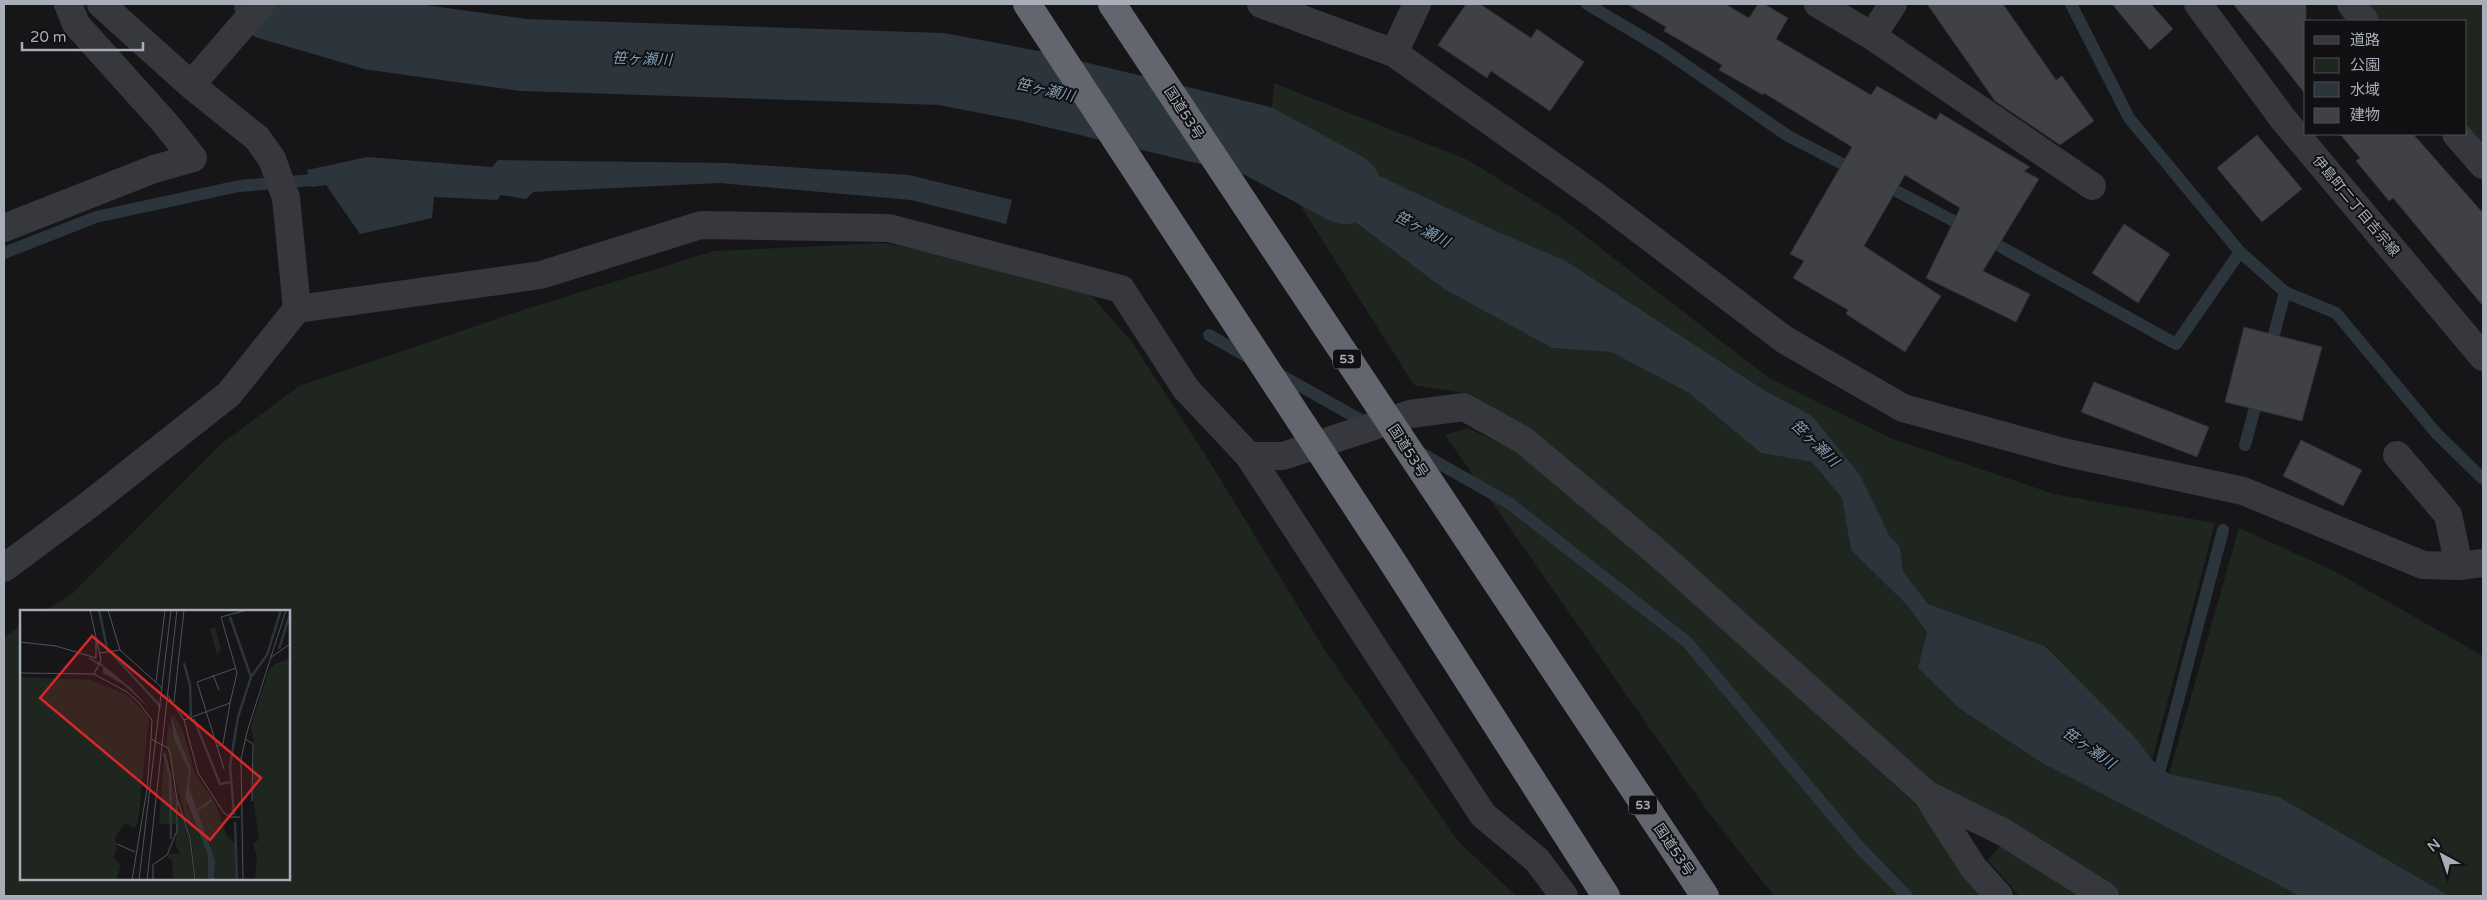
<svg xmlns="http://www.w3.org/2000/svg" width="2487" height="900" font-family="'Varela Round','Noto Sans JP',sans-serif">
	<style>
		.green { fill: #1e261f }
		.water { fill: #2c353c }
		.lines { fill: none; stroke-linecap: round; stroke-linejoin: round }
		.stream { stroke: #2c353c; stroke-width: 12 }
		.river { stroke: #2c353c; stroke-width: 72 }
		.building { fill: #404145; stroke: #303034 }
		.minor { stroke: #37383d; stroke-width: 28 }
		.highway { stroke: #63666e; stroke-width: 28 }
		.labels { text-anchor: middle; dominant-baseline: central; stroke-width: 4; stroke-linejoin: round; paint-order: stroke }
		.shield { fill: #111113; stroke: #7b7e86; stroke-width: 1 }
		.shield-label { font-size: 12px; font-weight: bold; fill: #a8adb8 }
		.street-label { font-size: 14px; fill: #a8adb8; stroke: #111113 }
		.water-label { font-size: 15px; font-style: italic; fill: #7f9bb3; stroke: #111113 }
		.inset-river { fill: none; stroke: #2c353c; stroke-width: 2.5 }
		.inset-road { fill: none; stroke: #505258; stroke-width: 1 }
		.view { fill: #d62828; fill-opacity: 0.15; stroke: #d62828; stroke-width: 2.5 }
		.inset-edge { fill: none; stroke: #a8adb8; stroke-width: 2.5 }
	</style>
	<rect width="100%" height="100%" fill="#161618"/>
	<g class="green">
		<path d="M 2367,4 L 2483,4 L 2483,151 L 2466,130 L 2466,21 L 2381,21 Z"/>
		<path d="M 1274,83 L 1468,160 L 1563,219 L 1769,378 L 1890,438 L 2054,494 L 2215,523 L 2152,760 L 2135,737 L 2046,646 L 1928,604 L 1902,572 L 1900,547 L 1889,535 L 1811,415 L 1764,390 L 1566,261 L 1496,231 L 1357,165 L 1271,117 Z"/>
		<path d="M 1288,186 L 1355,222 L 1444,289 L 1552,348 L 1611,352 L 1689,393 L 1761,453 L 1812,462 L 1842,498 L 1851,550 L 1907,605 L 1927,632 L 1960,709 L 2042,763 L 2300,896 L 2123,896 L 2004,821 L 1933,783 L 1531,430 L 1471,394 L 1414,385 Z"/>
		<path d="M 883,243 L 1079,282 L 1131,341 L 1206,456 L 1326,652 L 1458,841 L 1516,896 L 4,896 L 4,637 L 21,626 L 21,879 L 289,879 L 289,611 L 44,611 L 72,594 L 221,444 L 299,386 L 529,308 L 714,251 Z"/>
		<path d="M 1468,428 L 1518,452 L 1648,561 L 1913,802 L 1987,896 L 1774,896 L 1709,813 L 1445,435 Z"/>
		<path d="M 2239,528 L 2332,570 L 2483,656 L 2483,896 L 2450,896 L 2279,797 L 2169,774 Z"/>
		<path d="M 2001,845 L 2088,896 L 2019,896 L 1988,860 Z"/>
	</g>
	<g class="water">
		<path d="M 1230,103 L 1271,117 L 1357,165 L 1496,231 L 1566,261 L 1764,390 L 1811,415 L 1860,475 L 1889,535 L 1900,547 L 1903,572 L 1928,604 L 2045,646 L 2135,737 L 2152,760 L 2169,774 L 2279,797 L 2450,896 L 2300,896 L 2042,763 L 1960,709 L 1918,668 L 1927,632 L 1907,605 L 1851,550 L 1842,498 L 1812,462 L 1761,453 L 1689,393 L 1611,352 L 1552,348 L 1444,289 L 1355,222 L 1288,186 Z"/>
		<path d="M 367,157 L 492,167 L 498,160 L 727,163 L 909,175 L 1012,200 L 1006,224 L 911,200 L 719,183 L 533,192 L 526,199 L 501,195 L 497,200 L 434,197 L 432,218 L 360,234 L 326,185 L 312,187 L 307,170 Z"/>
	</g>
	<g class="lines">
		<g class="stream">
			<path d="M 1587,4 L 1661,48 L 1788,136 L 1856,171"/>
			<path d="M 2071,4 L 2129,118 L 2240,252 L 2285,292 L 2336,313 L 2436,433 L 2483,479"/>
			<path d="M 1881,183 L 1967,228"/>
			<path d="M 1985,238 L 2176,344 L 2240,252"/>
			<path d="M 4,253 L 96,217 L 239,186 L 326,179"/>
			<path d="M 1209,335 L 1253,360"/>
			<path d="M 2270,350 L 2285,292"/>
			<path d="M 1277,373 L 1359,419"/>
			<path d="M 2245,445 L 2259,393"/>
			<path d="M 1417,451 L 1509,503 L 1687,642 L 1860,848 L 1907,896"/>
			<path d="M 2156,784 L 2223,530"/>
		</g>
		<path class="river" d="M 270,4 L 373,34 L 523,55 L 941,69 L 1030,86 L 1258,141 L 1345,188"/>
	</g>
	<g class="building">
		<path d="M 1466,4 L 1480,4 L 1531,38 L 1537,29 L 1584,62 L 1550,111 L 1491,71 L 1487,78 L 1438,45 Z"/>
		<path d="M 1627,4 L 1725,4 L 1749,18 L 1758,4 L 1764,4 L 1788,18 L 1776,39 L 1871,95 L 1877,86 L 1936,120 L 1940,113 L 2030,167 L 2024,171 L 2039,179 L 1983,271 L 2030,294 L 2016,322 L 1926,278 L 1960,208 L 1905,175 L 1864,246 L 1941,296 L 1905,352 L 1846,314 L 1848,310 L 1793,278 L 1804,261 L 1790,254 L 1852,147 L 1764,93 L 1763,95 L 1719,70 L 1722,65 L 1664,31 L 1666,27 Z"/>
		<path d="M 1927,4 L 2003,4 L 2056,80 L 2062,76 L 2094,121 L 2060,145 L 1995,101 Z"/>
		<path d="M 2112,4 L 2151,4 L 2173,29 L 2150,50 Z"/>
		<path d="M 2233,4 L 2306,4 L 2306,95 L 2269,48 Z"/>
		<path d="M 2340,134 L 2413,134 L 2483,213 L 2483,306 L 2393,198 L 2389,201 L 2356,161 L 2360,158 Z"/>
		<path d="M 2257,135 L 2302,189 L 2262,222 L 2217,168 Z"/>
		<path d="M 2124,224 L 2170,254 L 2138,303 L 2092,273 Z"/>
		<path d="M 2244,327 L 2322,347 L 2302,421 L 2225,402 Z"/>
		<path d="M 2094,382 L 2209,427 L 2197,457 L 2081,412 Z"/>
		<path d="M 2301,440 L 2362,470 L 2343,506 L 2283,476 Z"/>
	</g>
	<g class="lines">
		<g class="minor">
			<path d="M 1261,4 L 1394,53 L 1594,195 L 1785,340 L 1903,408 L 2063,452 L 2243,491 L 2423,565 L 2459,566 L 2483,563"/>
			<path d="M 1818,4 L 1872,36 L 2092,186"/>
			<path d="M 2198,4 L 2283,119 L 2483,357"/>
			<path d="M 2351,4 L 2365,21"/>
			<path d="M 1872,36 L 1893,4"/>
			<path d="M 1394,53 L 1417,4"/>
			<path d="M 191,85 L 261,4"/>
			<path d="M 2456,134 L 2483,165"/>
			<path d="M 4,228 L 154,169 L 193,158 L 165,123 L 76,24 L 68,4"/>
			<path d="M 297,309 L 541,275 L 701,225 L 889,228 L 1121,289 L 1186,389 L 1249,456 L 1283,456 L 1410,414 L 1464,407 L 1523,440 L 1659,554 L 1926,794 L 1973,867 L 1999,896"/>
			<path d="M 2397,455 L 2448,515 L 2459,566"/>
			<path d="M 1249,456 L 1483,815 L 1537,860 L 1564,896"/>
			<path d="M 4,568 L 90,504 L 229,394 L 297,309 L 286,198 L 272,159 L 257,138 L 191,85 L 101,4"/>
			<path d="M 1926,794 L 2003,832 L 2105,896"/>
		</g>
		<g class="highway">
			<path d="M 1027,4 L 1392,561 L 1606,896"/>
			<path d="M 1112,4 L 1705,896"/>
		</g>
	</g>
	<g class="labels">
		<g class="shield">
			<rect x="1333" y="349.5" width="28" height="19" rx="4"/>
			<rect x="1629" y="795.5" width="28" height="19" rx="4"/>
		</g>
		<g class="shield-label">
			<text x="1347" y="359">53</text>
			<text x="1643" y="805">53</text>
		</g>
		<g class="street-label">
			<text transform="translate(1184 113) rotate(57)">国道53号</text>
			<text transform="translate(2356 206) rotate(50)">伊島町二丁目吉宗線</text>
			<text transform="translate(1408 451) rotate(57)">国道53号</text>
			<text transform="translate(1674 850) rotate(56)">国道53号</text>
		</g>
		<g class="water-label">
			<text transform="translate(642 59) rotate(2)">笹ヶ瀬川</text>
			<text transform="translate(1045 90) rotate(13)">笹ヶ瀬川</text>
			<text transform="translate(1422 229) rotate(28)">笹ヶ瀬川</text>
			<text transform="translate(1815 443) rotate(44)">笹ヶ瀬川</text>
			<text transform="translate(2089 748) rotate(35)">笹ヶ瀬川</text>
		</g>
	</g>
	<g transform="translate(20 610)">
		<rect width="270" height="270" fill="#161618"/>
		<path d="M 195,17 L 201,39 L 197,45 L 190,19 ZM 270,49 L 270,270 L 235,270 L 237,247 L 233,233 L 239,230 L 233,187 L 234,135 L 231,116 L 248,62 L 256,53 ZM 0,67 L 70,70 L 106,84 L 129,107 L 118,213 L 114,218 L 105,213 L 95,228 L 97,237 L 93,248 L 101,255 L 96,270 L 0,270 ZM 154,105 L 163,121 L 175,164 L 193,189 L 175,201 L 169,178 L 171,158 L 152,107 ZM 149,113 L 169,161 L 167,195 L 188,246 L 188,270 L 176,270 L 171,228 L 146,133 ZM 145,139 L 156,190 L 156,214 L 139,214 ZM 194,190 L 207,226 L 215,234 L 216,270 L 194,270 L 195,250 L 175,203 ZM 160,198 L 169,228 L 174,270 L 153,270 L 152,250 L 147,248 L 149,244 L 160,244 L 155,233 Z" fill="#1e261f"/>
		<path d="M 83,55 L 112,79 L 129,98 L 104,75 L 83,63 ZM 150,104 L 171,158 L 169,178 L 195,250 L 194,270 L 188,270 L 188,246 L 165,187 L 169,161 L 154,129 Z" fill="#2c353c"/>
		<path class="inset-river" d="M 79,0 L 87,38 L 141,97M 210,7 L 231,67M 259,39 L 270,4M 69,48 L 83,56M 164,53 L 170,75 L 171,106M 174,109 L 200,174 L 210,172M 144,143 L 150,166 L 151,229M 175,202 L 192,190M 214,205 L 210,156 L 218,107 L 231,67 L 247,45 L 261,0M 215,212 L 217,270"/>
		<path class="inset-road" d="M 88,0 L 100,40 L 142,78M 0,32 L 36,36 L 76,48 L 76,30M 80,43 L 100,40M 250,48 L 270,34M 0,63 L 74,64 L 81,50 L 70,0M 74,64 L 107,82 L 119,93 L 132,110 L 131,129 L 148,138 L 150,143 L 157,190 L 157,221 L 147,245 L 134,254M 193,65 L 199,80M 136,72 L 145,0M 147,84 L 164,110 L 178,163 L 204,203 L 210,207 L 220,207M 154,92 L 164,0M 164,110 L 210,93 L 217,63 L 201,7 L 227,0M 225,129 L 233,134 L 232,191M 197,136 L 203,134 L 210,93M 204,159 L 177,72 L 216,58M 158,191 L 170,228 L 175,270M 97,234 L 115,242M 112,270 L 127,179 L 131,129M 119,270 L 151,0M 127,270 L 157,0M 133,270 L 133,254M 223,270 L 221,149 L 227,122 L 266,0"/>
		<path class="view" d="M 72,26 L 241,168 L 190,230 L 20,88 Z"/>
		<rect width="270" height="270" class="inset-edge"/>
	</g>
	<rect width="2487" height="900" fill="none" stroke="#a8adb8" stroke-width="10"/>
	<rect x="2304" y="20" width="162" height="115" fill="#111113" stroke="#4d4f55"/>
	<rect x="2314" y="36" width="25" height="8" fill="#37383d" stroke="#4d4f55"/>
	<text x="2350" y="45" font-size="15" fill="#a8adb8">道路</text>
	<rect x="2314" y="58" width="25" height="15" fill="#1e261f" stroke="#4d4f55"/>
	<text x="2350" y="70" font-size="15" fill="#a8adb8">公園</text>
	<rect x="2314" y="82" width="25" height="15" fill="#2c353c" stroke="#4d4f55"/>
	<text x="2350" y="95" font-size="15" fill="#a8adb8">水域</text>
	<rect x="2314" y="108" width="25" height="15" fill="#404145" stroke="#4d4f55"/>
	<text x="2350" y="120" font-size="15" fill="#a8adb8">建物</text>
	<g transform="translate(2442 855) rotate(320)" stroke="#111113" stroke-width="4" paint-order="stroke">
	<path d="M0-4L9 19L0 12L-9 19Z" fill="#a8adb8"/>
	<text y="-8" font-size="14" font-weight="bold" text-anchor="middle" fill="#a8adb8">N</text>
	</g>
	<path d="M22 42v8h121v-8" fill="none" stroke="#a8adb8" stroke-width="2.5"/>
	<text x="30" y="42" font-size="15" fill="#a8adb8" stroke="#111113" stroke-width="4" paint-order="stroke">20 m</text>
</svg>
